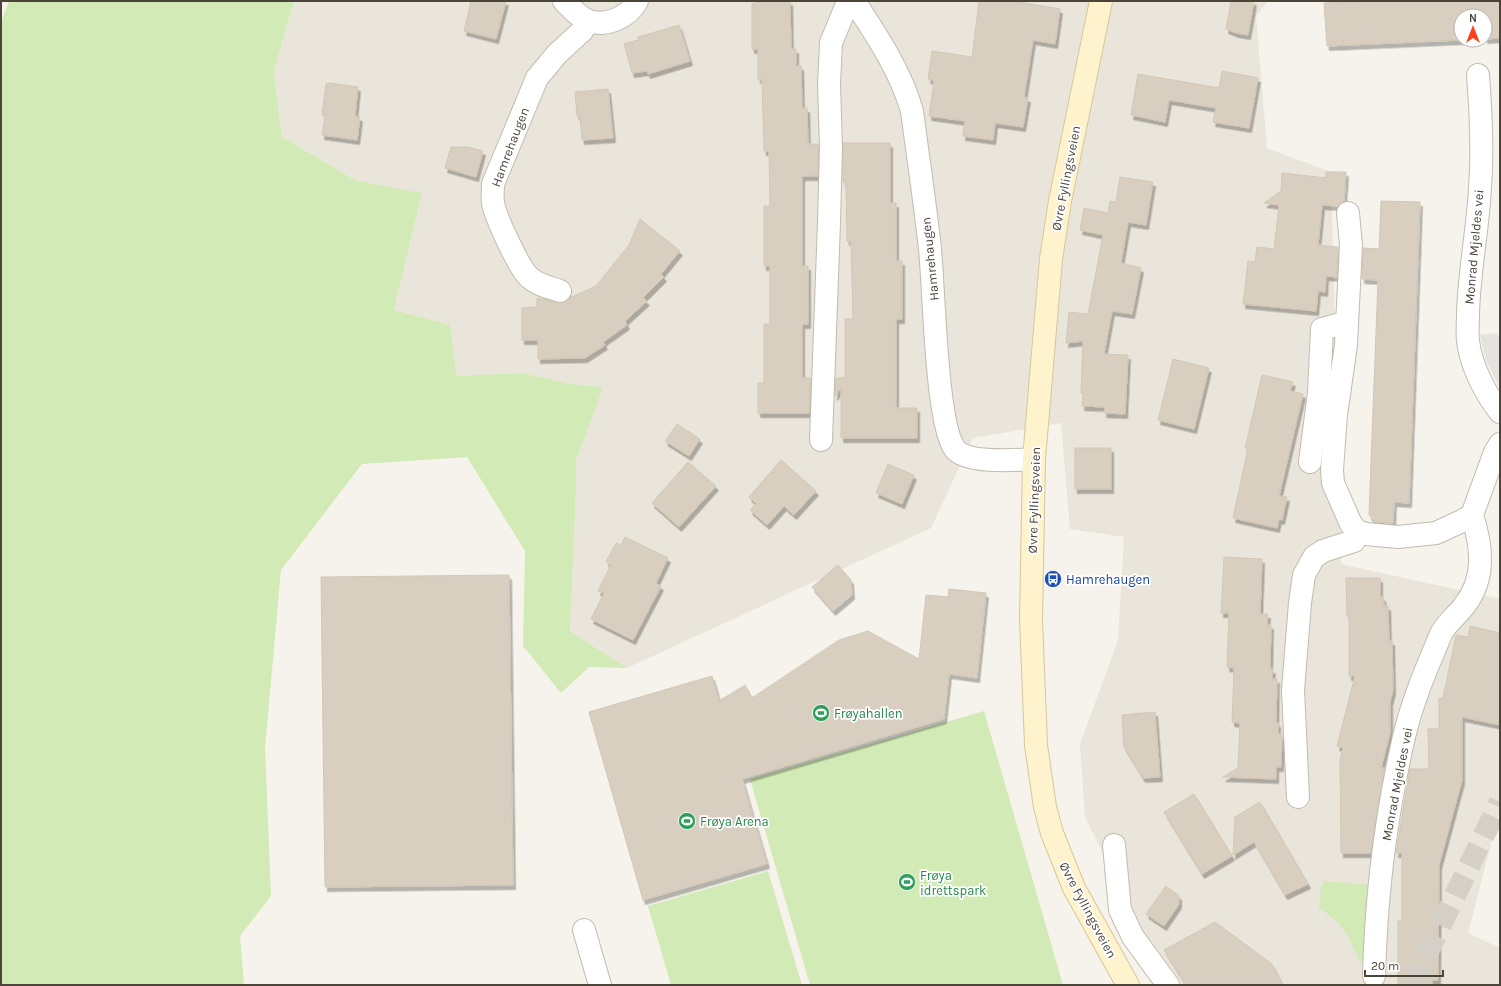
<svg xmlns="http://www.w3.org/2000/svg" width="1501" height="986" font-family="Karla,sans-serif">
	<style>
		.residential { fill: #eae5da }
		.green { fill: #d2eab5 }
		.parking { fill: #e5e3e0 }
		.building { fill: #d8cfc1; stroke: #d3c7b4; filter: url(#shadow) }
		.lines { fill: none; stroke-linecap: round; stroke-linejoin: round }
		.primary-tunnel { stroke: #d4d0c8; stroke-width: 22; stroke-dasharray: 22 11; stroke-linecap: butt }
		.minor-casing { stroke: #c2bbae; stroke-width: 24 }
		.secondary-casing { stroke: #d6c79b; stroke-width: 24 }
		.minor { stroke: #fff; stroke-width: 22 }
		.secondary { stroke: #fff3cd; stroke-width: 22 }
		.labels { text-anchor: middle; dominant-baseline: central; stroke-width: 3.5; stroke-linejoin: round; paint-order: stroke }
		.street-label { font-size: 13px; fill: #4b4439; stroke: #fff }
		.transit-label { font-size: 13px; fill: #164399; stroke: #fff; text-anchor: start }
		.leisure-label { font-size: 13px; fill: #27864d; stroke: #fff; text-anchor: start }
	</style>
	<defs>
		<filter id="shadow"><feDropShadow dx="2.5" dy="4.5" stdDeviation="0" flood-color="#0004"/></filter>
	</defs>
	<rect width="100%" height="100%" fill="#f6f3ec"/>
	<path class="residential" d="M 294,1 L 1268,1 L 1256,16 L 1267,148 L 1331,172 L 1341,564 L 1500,599 L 1500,809 L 1468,933 L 1500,948 L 1500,985 L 1158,985 L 1151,951 L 1085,817 L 1080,744 L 1118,640 L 1124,537 L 1070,529 L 1061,423 L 973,438 L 931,528 L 627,668 L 570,631 L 576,489 L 576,461 L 602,387 L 569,384 L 523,373 L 457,376 L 450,325 L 394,310 L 422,193 L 355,180 L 282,137 L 274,71 Z"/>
	<g class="green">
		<path d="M 9,1 L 294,1 L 274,71 L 282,137 L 355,180 L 422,193 L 394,310 L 450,325 L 457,376 L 523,373 L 569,384 L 603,387 L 576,461 L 576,489 L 570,631 L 627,668 L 589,667 L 561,693 L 523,646 L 525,551 L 467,457 L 362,464 L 281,570 L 265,748 L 271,896 L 240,936 L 244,985 L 1,985 L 1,22 Z"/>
		<path d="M 984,711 L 1063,985 L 810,985 L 750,779 Z"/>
		<path d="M 768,871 L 802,985 L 671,985 L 648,906 Z"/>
		<path d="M 1324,881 L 1370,885 L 1366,961 L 1360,962 C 1347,934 1346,926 1319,908 L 1321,886 L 1324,883 Z"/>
	</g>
	<path class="parking" d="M 1497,333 L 1500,340 L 1500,388 L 1486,361 L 1480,335 Z"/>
	<g class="building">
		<path d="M 471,1 L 506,1 L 496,39 L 464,31 Z"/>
		<path d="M 762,1 L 790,1 L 791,49 L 796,49 L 796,66 L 801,66 L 802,108 L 807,108 L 808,144 L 818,144 L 818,176 L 802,176 L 802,266 L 808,266 L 808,324 L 802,324 L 802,378 L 811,378 L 809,413 L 758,413 L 758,383 L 764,383 L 764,324 L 770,324 L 770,266 L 764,266 L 764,206 L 770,206 L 769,151 L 764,151 L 762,79 L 758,79 L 758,49 L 752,49 L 752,4 Z"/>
		<path d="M 979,1 L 1013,1 L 1060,9 L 1055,44 L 1033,40 L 1024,97 L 1028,98 L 1023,127 L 995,123 L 993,140 L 963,136 L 965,121 L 929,116 L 934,80 L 928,79 L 932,51 L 972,57 Z"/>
		<path d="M 1231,1 L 1254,1 L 1248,35 L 1236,33 L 1226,29 Z"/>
		<path d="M 1374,1 L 1500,1 L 1500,38 L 1485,39 L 1485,16 L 1461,16 L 1461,40 L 1327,46 L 1324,3 Z"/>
		<path d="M 679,25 L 690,61 L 648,74 L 647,71 L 632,73 L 624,44 L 638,40 L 638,37 Z"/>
		<path d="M 1222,71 L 1258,78 L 1249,128 L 1213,122 L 1216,108 L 1169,100 L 1165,122 L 1131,115 L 1138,74 L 1219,88 Z"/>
		<path d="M 329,83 L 358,87 L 355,116 L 360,117 L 357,140 L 322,135 L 325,115 L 322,115 L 326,84 Z"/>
		<path d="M 608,89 L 613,138 L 582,140 L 580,116 L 577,116 L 575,92 Z"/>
		<path d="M 843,143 L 890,143 L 890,203 L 896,203 L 896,261 L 902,261 L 902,319 L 896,319 L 896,408 L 917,408 L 917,438 L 841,438 L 841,388 L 835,396 L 836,378 L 845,378 L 845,319 L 853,319 L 851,241 L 847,241 L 846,182 L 843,182 Z"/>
		<path d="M 451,147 L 468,147 L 483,151 L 476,177 L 445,168 Z"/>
		<path d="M 1326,172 L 1346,172 L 1344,201 L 1338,206 L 1322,205 L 1318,245 L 1338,247 L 1337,277 L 1326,276 L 1325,292 L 1318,291 L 1316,311 L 1243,304 L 1248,261 L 1255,262 L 1257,247 L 1274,249 L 1279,205 L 1264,203 L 1281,191 L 1282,173 L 1326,178 Z"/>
		<path d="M 1120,177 L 1153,182 L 1146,225 L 1128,222 L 1121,263 L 1141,268 L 1132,314 L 1112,311 L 1104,354 L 1128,355 L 1125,414 L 1104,413 L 1105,407 L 1082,406 L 1083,393 L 1081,393 L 1083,341 L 1066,343 L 1069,312 L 1088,314 L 1103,235 L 1080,230 L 1084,208 L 1108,213 L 1110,201 L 1116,202 Z"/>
		<path d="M 1381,201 L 1420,202 L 1409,503 L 1394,502 L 1393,523 L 1375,522 L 1369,515 L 1378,280 L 1362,279 L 1363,248 L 1379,249 Z"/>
		<path d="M 640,219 L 680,251 L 661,274 L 664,277 L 643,298 L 647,301 L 625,321 L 627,325 L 603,342 L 605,345 L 585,358 L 538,359 L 538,340 L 522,340 L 522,308 L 537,307 L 537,298 L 563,303 L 568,301 L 571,296 L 572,297 L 596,286 L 629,245 Z"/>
		<path d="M 1173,359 L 1209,368 L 1194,429 L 1158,420 Z"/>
		<path d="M 1262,375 L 1293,382 L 1290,391 L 1303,394 L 1279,496 L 1287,497 L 1282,520 L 1279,519 L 1277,528 L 1233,518 L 1248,448 L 1245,448 Z"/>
		<path d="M 677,424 L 700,439 L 689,456 L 665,441 Z"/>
		<rect x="1075" y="448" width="36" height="41"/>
		<path d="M 781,460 L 816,491 L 794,515 L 784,506 L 767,525 L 750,510 L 756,503 L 749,497 Z"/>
		<path d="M 688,462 L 716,486 L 679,527 L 652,503 Z"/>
		<path d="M 888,464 L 914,475 L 902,504 L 876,493 Z"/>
		<path d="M 625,537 L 668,558 L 656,583 L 661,586 L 633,640 L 591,619 L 604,593 L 598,591 L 611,565 L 606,562 L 616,543 L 621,545 Z"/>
		<path d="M 1224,557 L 1262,559 L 1260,614 L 1268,614 L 1267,625 L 1271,625 L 1270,669 L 1273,669 L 1272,679 L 1277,679 L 1276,723 L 1278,723 L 1278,734 L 1282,734 L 1281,767 L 1276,767 L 1276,779 L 1223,777 L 1238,768 L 1240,723 L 1232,722 L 1234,668 L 1227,667 L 1229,613 L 1221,613 Z"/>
		<path d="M 838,565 L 851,580 L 852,595 L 833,611 L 812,587 Z"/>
		<path d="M 509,575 L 513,885 L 325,887 L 321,577 Z"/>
		<path d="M 1346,578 L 1380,578 L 1380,597 L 1383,597 L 1384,606 L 1388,606 L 1389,641 L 1392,641 L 1393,690 L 1390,702 L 1390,733 L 1381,768 L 1385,768 L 1371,853 L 1341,853 L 1340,760 L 1343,748 L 1337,746 L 1355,676 L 1349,676 L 1349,616 L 1347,616 Z"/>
		<path d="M 949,589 L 986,593 L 977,678 L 949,674 L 944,719 L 742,779 L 767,864 L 643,900 L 589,712 L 712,676 L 719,701 L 745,685 L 752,698 L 839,640 L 868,631 L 919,659 L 926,595 L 948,597 Z"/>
		<path d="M 1470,626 L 1500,633 L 1500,725 L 1462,717 L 1462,780 L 1439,865 L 1438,980 L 1432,980 L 1432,985 L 1398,985 L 1398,921 L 1402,921 L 1402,853 L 1396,853 L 1410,769 L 1429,769 L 1428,729 L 1439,729 L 1439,698 L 1443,698 L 1456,635 L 1468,637 Z"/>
		<path d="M 1155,712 L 1160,777 L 1143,778 L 1124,747 L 1122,715 Z"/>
		<path d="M 1194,794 L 1232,856 L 1202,874 L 1164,812 Z"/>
		<path d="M 1260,802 L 1308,884 L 1285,895 L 1254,842 L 1233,855 L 1235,817 Z"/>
		<path d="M 1166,886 L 1179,896 L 1179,904 L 1164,926 L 1146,914 Z"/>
		<path d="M 1215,922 L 1272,964 L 1283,985 L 1186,985 L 1164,950 Z"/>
	</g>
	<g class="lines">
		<path class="primary-tunnel" d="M 1412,985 L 1500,802"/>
		<defs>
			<g id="minor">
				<path d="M 564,1 C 571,8 580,18 589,21 C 606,27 629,17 637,1"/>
				<path d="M 854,1 C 877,36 900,70 912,111 C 918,157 925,203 930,249 C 934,287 936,425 955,449 C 967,464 1016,460 1034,459"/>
				<path d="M 1478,75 C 1481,113 1483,150 1480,187 C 1478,230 1469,271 1468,314 C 1468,322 1467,332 1468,341 C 1471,366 1485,393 1500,412"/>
				<path d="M 1348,213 L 1351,245 L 1346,345 L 1336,415 L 1332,470 L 1333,483 L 1351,524 L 1357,531 L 1366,534 L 1398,537 L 1436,533 L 1462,521 L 1472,515 L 1495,452 L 1500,444"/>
				<path d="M 560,291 C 549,287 537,285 529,277 C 519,268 495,216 493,203 C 492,197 493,191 493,184 L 537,78 L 557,54 L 582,31 L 588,21"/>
				<path d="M 821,440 L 829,222 L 831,147 L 829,84 L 831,43 L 847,4 L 850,1"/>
				<path d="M 1310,462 L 1319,393 L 1322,329 L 1347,322"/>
				<path d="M 1298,797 L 1293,690 L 1300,603 L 1304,575 L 1314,557 L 1323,551 L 1354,541 L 1357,531"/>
				<path d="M 1114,845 L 1120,910 L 1133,937 L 1168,985"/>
				<path d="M 584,930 L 600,985"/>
				<path d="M 1374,976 C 1376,896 1386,815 1404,737 C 1412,702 1427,667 1441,634 C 1446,623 1457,616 1464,606 C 1486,579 1482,546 1472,515"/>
			</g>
			<path id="secondary" d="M 1101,1 L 1060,201 L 1051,259 L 1034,459 L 1031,619 L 1036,745 L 1045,807 L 1052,833 L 1074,888 L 1128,985"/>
		</defs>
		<use href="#minor" class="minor-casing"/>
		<use href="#secondary" class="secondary-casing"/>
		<use href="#minor" class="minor"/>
		<use href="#secondary" class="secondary"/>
	</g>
	<defs>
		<symbol id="bus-disc" viewBox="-11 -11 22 22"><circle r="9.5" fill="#1a4fb4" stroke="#fff"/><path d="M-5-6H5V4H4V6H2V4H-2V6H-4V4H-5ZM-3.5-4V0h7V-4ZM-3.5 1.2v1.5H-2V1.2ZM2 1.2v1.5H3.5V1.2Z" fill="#fff"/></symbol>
		<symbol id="stadium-disc" viewBox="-11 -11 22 22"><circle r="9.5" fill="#2e9e5b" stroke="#fff"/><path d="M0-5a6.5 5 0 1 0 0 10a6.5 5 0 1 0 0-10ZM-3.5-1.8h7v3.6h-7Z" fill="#fff"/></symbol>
	</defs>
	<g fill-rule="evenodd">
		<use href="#bus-disc" x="1043" y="569" width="20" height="20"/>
		<use href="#stadium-disc" x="811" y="703" width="20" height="20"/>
		<use href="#stadium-disc" x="677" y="811" width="20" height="20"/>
		<use href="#stadium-disc" x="897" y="872" width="20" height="20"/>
	</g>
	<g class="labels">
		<g class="street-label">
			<text transform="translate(510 147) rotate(-69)">Hamrehaugen</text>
			<text transform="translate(1066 178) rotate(-79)">Øvre Fyllingsveien</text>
			<text transform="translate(1474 247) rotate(-85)">Monrad Mjeldes vei</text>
			<text transform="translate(930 259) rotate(-96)">Hamrehaugen</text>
			<text transform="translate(1034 500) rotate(-88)">Øvre Fyllingsveien</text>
			<text transform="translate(1397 784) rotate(-79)">Monrad Mjeldes vei</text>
			<text transform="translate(1088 910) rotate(62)">Øvre Fyllingsveien</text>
		</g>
		<g class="transit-label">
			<text x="1066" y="579">Hamrehaugen</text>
		</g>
		<g class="leisure-label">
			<text x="834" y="713">Frøyahallen</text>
			<text x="700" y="821">Frøya Arena</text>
			<text x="920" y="875">Frøya<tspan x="920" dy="15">idrettspark</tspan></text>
		</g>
	</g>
	<rect width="1501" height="986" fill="none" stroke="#4b4439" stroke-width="4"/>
	<g transform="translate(1473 28)"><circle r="19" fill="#ffffff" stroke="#b7b4b0"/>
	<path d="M0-3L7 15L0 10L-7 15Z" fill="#fc3f1d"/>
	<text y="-6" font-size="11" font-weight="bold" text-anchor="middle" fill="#4b4439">N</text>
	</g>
	<path d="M1365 970v6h78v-6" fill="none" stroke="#4b4439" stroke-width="2"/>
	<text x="1371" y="970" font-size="12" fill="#4b4439" stroke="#ffffff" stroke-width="3" paint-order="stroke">20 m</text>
</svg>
